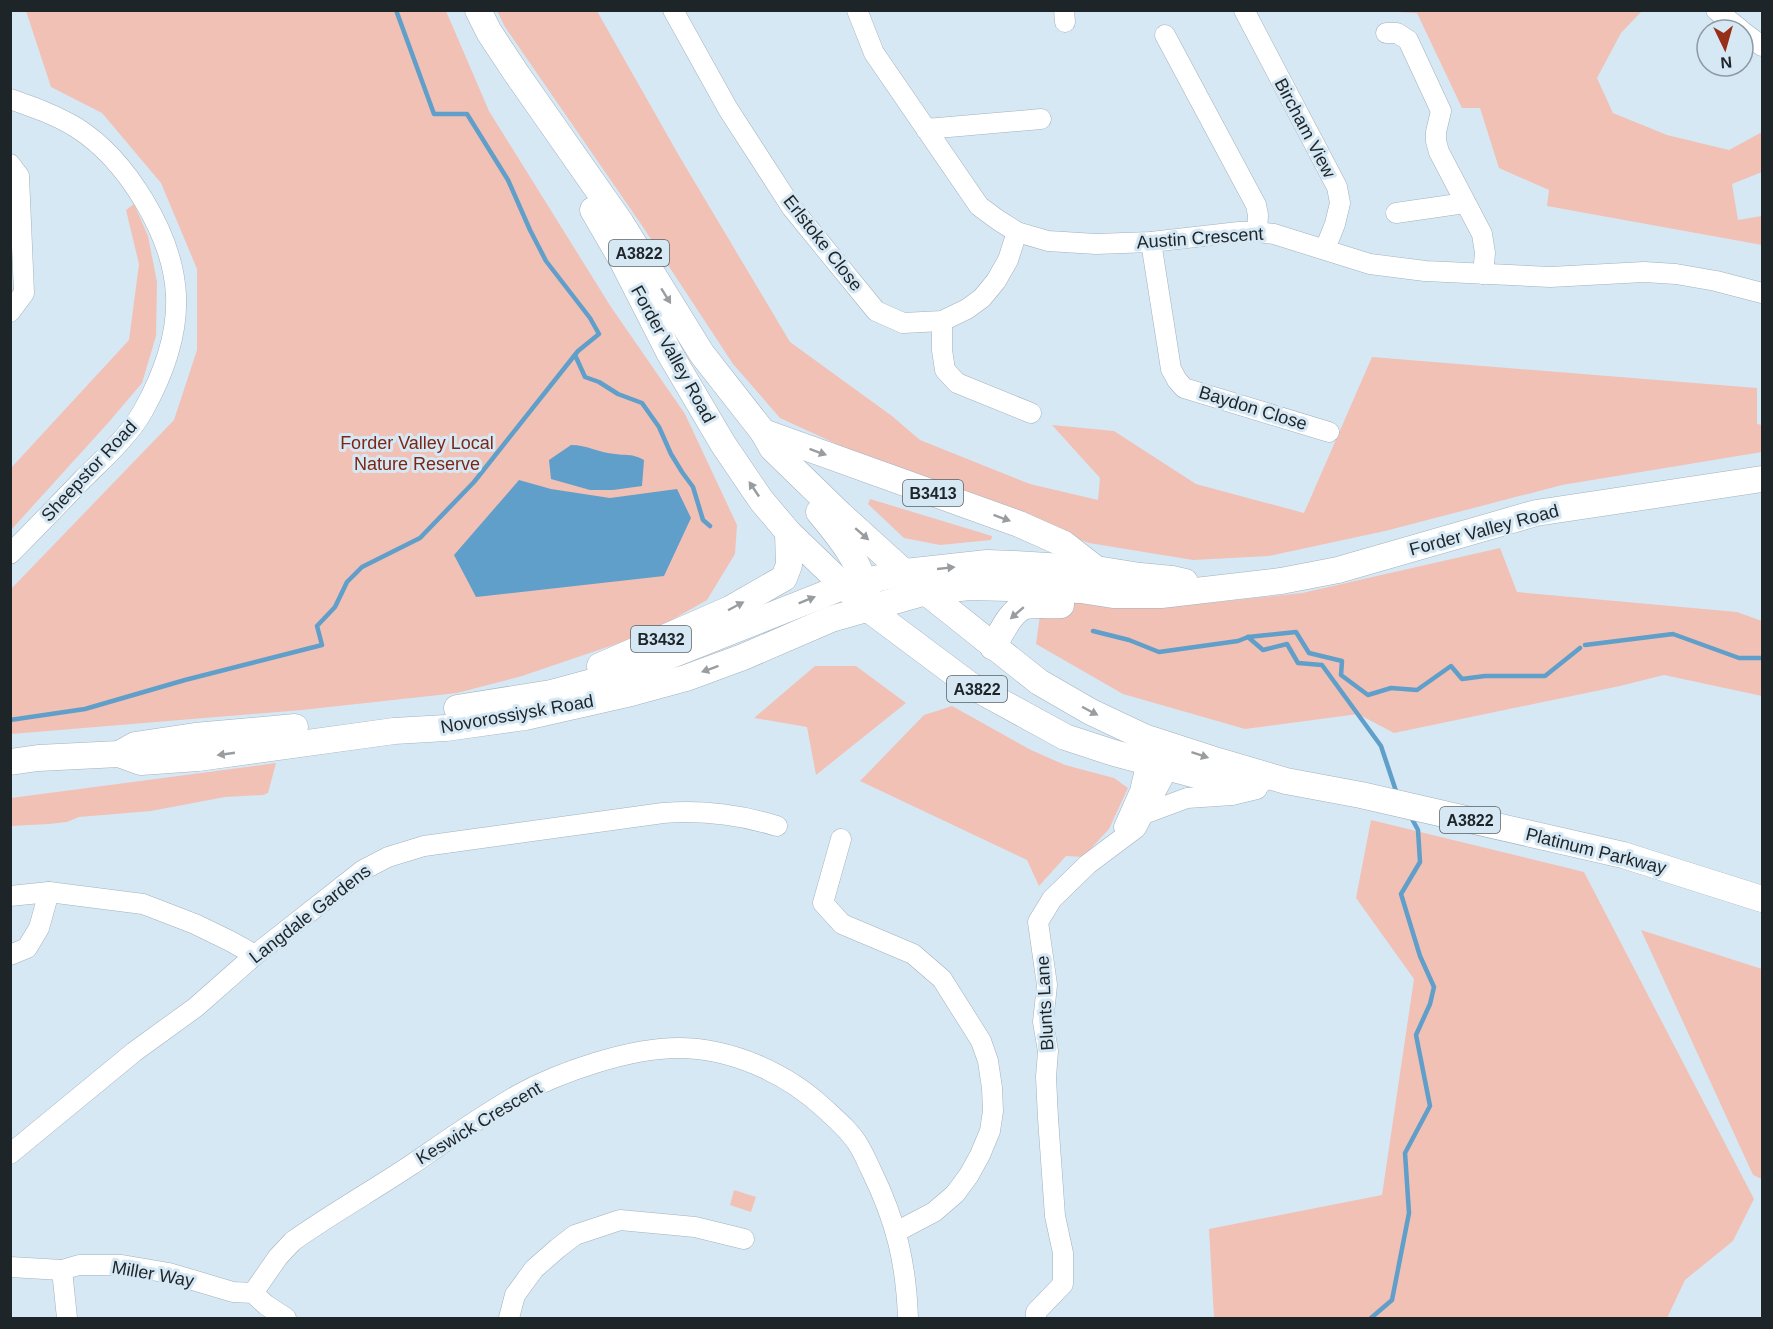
<svg xmlns="http://www.w3.org/2000/svg" width="1773" height="1329" font-family="Arial,sans-serif">
	<style>
		.green { fill: #f1c1b6 }
		.water { fill: #5f9fca }
		.lines { fill: none; stroke-linecap: round; stroke-linejoin: round }
		.stream { stroke: #5f9fca; stroke-width: 4.5 }
		.minor-casing { stroke: #a1b1bd; stroke-width: 21 }
		.major-casing { stroke: #a1b1bd; stroke-width: 27 }
		.minor { stroke: #fff; stroke-width: 20 }
		.major { stroke: #fff; stroke-width: 26 }
		.oneway { fill: #9a9d9f }
		.labels { text-anchor: middle; dominant-baseline: central; stroke-width: 6; stroke-linejoin: round; paint-order: stroke }
		.shield { fill: #d7e8f5; stroke: #566066; stroke-width: 1.5 }
		.shield-label { font-size: 16px; font-weight: bold; fill: #1e2529 }
		.street-label { font-size: 18px; fill: #1e2529; stroke: #d7e8f5 }
		.park-label { font-size: 18px; fill: #7c2715; stroke: #d7e8f5 }
	</style>
	<rect width="100%" height="100%" fill="#d7e8f5"/>
	<g class="green">
		<path d="M 26,11 L 446,11 L 489,111 L 611,307 L 685,414 L 737,525 L 735,554 L 707,600 L 661,626 L 628,640 L 522,676 L 457,693 L 302,710 L 11,734 L 11,589 L 174,420 L 197,350 L 197,269 L 161,183 L 102,113 L 51,87 Z"/>
		<path d="M 497,11 L 597,11 L 678,154 L 790,342 L 892,416 L 920,440 L 1030,484 L 1098,500 L 1100,478 L 1052,425 L 1114,431 L 1196,484 L 1304,513 L 1372,357 L 1757,388 L 1757,424 L 1762,425 L 1762,452 L 1562,485 L 1385,531 L 1269,556 L 1193,560 L 1089,543 L 968,499 L 843,447 L 780,418 L 733,364 L 643,227 L 505,27 Z"/>
		<path d="M 1377,11 L 1642,11 L 1621,33 L 1597,78 L 1613,113 L 1667,135 L 1729,150 L 1762,132 L 1762,172 L 1732,184 L 1738,220 L 1762,216 L 1762,245 L 1547,206 L 1549,190 L 1499,168 L 1480,108 L 1462,108 L 1417,13 Z"/>
		<path d="M 134,204 L 148,236 L 157,282 L 156,336 L 142,383 L 108,423 L 11,530 L 11,468 L 129,340 L 139,264 L 126,210 Z"/>
		<path d="M 870,499 L 992,536 L 991,540 L 940,545 L 904,538 L 868,504 Z"/>
		<path d="M 1500,548 L 1517,592 L 1737,612 L 1762,621 L 1762,696 L 1664,675 L 1620,686 L 1394,733 L 1358,714 L 1245,729 L 1123,694 L 1036,644 L 1042,600 L 1179,606 L 1302,593 Z"/>
		<path d="M 815,666 L 856,666 L 906,703 L 816,775 L 807,727 L 754,718 Z"/>
		<path d="M 952,706 L 1031,750 L 1065,765 L 1114,778 L 1128,788 L 1109,829 L 1083,857 L 1066,856 L 1039,886 L 1027,860 L 860,781 L 924,715 Z"/>
		<path d="M 276,763 L 268,793 L 263,795 L 225,797 L 151,811 L 79,817 L 67,822 L 49,824 L 11,826 L 11,798 Z"/>
		<path d="M 1371,820 L 1584,872 L 1754,1199 L 1733,1241 L 1685,1280 L 1667,1318 L 1214,1318 L 1209,1229 L 1382,1195 L 1414,979 L 1356,898 Z"/>
		<path d="M 1641,930 L 1762,969 L 1762,1179 L 1753,1175 Z"/>
		<path d="M 734,1190 L 756,1197 L 751,1212 L 730,1205 Z"/>
	</g>
	<g class="water">
		<path d="M 571,445 C 587,445 600,453 615,454 C 628,456 631,453 644,460 L 642,486 L 613,490 L 590,490 L 551,479 L 549,460 Z"/>
		<path d="M 519,480 L 551,489 L 610,498 L 677,489 L 691,518 L 664,576 L 476,597 L 454,555 Z"/>
	</g>
	<g class="lines">
		<g class="stream">
			<path d="M 575,355 L 585,377 L 599,382 L 618,394 L 642,403 L 659,427 L 671,454 L 682,472 L 693,487 L 703,520 L 710,526"/>
			<path d="M 1093,631 L 1129,640 L 1159,652 L 1238,641 L 1248,637 L 1296,632 L 1309,653 L 1342,661 L 1341,675 L 1368,695 L 1391,688 L 1417,690 L 1451,666 L 1462,679 L 1485,676 L 1545,676 L 1580,648"/>
			<path d="M 1248,637 L 1263,650 L 1287,644 L 1298,663 L 1322,665 L 1381,746 L 1397,794"/>
			<path d="M 1585,645 L 1673,634 L 1739,658 L 1762,658"/>
			<path d="M 10,720 L 85,709 L 185,680 L 322,645 L 317,626 L 335,607 L 347,582 L 362,567 L 420,538 L 474,482 L 578,351 L 599,334 L 590,318 L 546,261 L 530,230 L 508,180 L 467,114 L 434,114 L 396,10"/>
			<path d="M 1371,1318 L 1392,1300 L 1409,1213 L 1405,1153 L 1430,1106 L 1416,1035 L 1430,1004 L 1434,987 L 1420,956 L 1401,894 L 1420,862 L 1418,830 L 1411,817"/>
		</g>
		<defs>
			<g id="minor">
				<path d="M 673,10 L 728,109 L 792,208 L 876,311 L 903,323 L 942,321 L 967,309 L 982,298 L 996,281 L 1008,260 L 1017,232"/>
				<path d="M 857,10 L 874,53 L 979,206 L 998,220 L 1017,232 L 1048,241 L 1096,244 L 1151,242 L 1239,232 L 1257,232 L 1274,234 L 1370,264 L 1425,271 L 1550,277 L 1644,272 L 1676,274 L 1716,281 L 1762,293"/>
				<path d="M 1064,10 L 1065,22"/>
				<path d="M 1244,10 L 1337,187 L 1340,203 L 1335,224 L 1325,249"/>
				<path d="M 1716,10 L 1741,30"/>
				<path d="M 1743,32 L 1762,46"/>
				<path d="M 1386,33 L 1397,33 L 1408,40 L 1441,111 L 1436,132 L 1436,141 L 1439,152 L 1482,234 L 1485,253 L 1483,274"/>
				<path d="M 1165,35 L 1256,205 L 1258,215 L 1257,232"/>
				<path d="M 10,99 C 33,107 56,115 77,128 C 127,160 173,235 176,295 C 178,335 162,377 143,411 C 129,436 103,459 83,479 C 59,504 35,529 10,554"/>
				<path d="M 926,129 L 1041,119"/>
				<path d="M 10,164 L 19,176 L 24,293 L 10,312"/>
				<path d="M 1396,213 L 1465,203"/>
				<path d="M 1151,242 L 1171,369 L 1177,380 L 1184,388 L 1329,432"/>
				<path d="M 942,321 L 942,350 L 945,370 L 957,383 L 1031,413"/>
				<path d="M 1144,814 L 1187,798 L 1232,795 L 1257,789"/>
				<path d="M 1124,827 L 1140,791 L 1147,761"/>
				<path d="M 841,839 L 823,903 L 842,924 L 913,954 L 942,979 L 981,1041 L 988,1061 L 992,1088 L 993,1111 L 990,1131 L 980,1155 L 969,1175 L 955,1194 L 934,1212 L 896,1232"/>
				<path d="M 10,896 L 49,892 L 143,904 L 195,924 L 230,941 L 255,955"/>
				<path d="M 10,955 L 27,948 L 39,928 L 49,892"/>
				<path d="M 10,1154 L 134,1052 L 196,1007 L 255,955 L 363,870 L 388,857 L 424,846 L 663,813 C 701,810 741,815 777,826"/>
				<path d="M 10,1267 L 62,1270 L 79,1265 L 122,1265 L 169,1273 L 233,1292 L 253,1293 L 266,1305 L 286,1318"/>
				<path d="M 62,1270 L 67,1318"/>
				<path d="M 253,1293 L 278,1257 L 293,1241 C 331,1214 372,1191 411,1165 C 446,1141 481,1116 518,1095 C 559,1072 630,1048 678,1048 C 731,1048 787,1073 825,1109 C 837,1120 851,1132 859,1146 C 864,1154 867,1162 871,1170 C 896,1221 906,1262 908,1318"/>
				<path d="M 509,1318 L 515,1295 L 534,1269 L 558,1248 L 575,1235 L 620,1220 L 695,1227 L 744,1239"/>
				<path d="M 1036,1318 L 1036,1312 L 1063,1284 L 1063,1253 L 1055,1216 L 1048,1118 L 1046,1077 L 1048,1051 L 1043,1022 L 1047,985 L 1038,922 L 1052,899 L 1088,864 L 1136,828 L 1170,765 L 1164,759"/>
			</g>
			<g id="major">
				<path d="M 478,10 L 489,32 L 516,73 L 621,223 L 702,354 L 763,432 L 772,448 L 841,515 L 926,592 L 1039,682 L 1091,712 L 1144,737 L 1218,761 L 1286,781 L 1361,795 L 1623,855 L 1762,899"/>
				<path d="M 593,210 L 622,260 L 670,354 L 723,444 L 761,500 L 788,532 L 867,608 L 970,685 L 1065,737 L 1114,753 L 1196,775 L 1229,782 L 1258,782"/>
				<path d="M 763,432 L 1019,524 L 1064,544 L 1096,569"/>
				<path d="M 819,512 C 839,536 862,564 868,596"/>
				<path d="M 993,647 C 1001,634 1010,610 1026,606 C 1037,604 1050,606 1061,605"/>
				<path d="M 600,666 L 730,609 L 784,578 L 789,565 L 788,532"/>
				<path d="M 457,708 L 551,693 L 629,672 L 845,586 L 905,572 L 987,563 L 1014,564 L 1096,569 L 1140,576 L 1172,579 L 1185,582"/>
				<path d="M 119,754 L 135,745 L 195,736 L 295,727"/>
				<path d="M 10,762 L 38,758 L 119,754 L 141,762 L 198,758 L 394,731 L 446,728 L 525,717 L 631,693 L 686,678 L 743,657 L 831,619 L 926,592 L 969,587 L 1081,590 L 1113,595 L 1161,595 L 1281,581 L 1338,570 L 1536,513 L 1762,479"/>
			</g>
		</defs>
		<use href="#minor" class="minor-casing"/>
		<use href="#major" class="major-casing"/>
		<use href="#minor" class="minor"/>
		<use href="#major" class="major"/>
	</g>
	<defs><path id="oneway-solid" d="M-6-.8H1V-3.2L6.5 0L1 3.2V.8H-6Z" transform="scale(1.5)"/></defs>
	<g class="oneway">
		<use href="#oneway-solid" transform="translate(666 296) rotate(58)"/>
		<use href="#oneway-solid" transform="translate(818 452) rotate(20)"/>
		<use href="#oneway-solid" transform="translate(754 489) rotate(-124)"/>
		<use href="#oneway-solid" transform="translate(1002 518) rotate(20)"/>
		<use href="#oneway-solid" transform="translate(862 534) rotate(41)"/>
		<use href="#oneway-solid" transform="translate(946 568) rotate(-6)"/>
		<use href="#oneway-solid" transform="translate(807 600) rotate(-22)"/>
		<use href="#oneway-solid" transform="translate(736 606) rotate(-28)"/>
		<use href="#oneway-solid" transform="translate(1017 613) rotate(139)"/>
		<use href="#oneway-solid" transform="translate(710 669) rotate(160)"/>
		<use href="#oneway-solid" transform="translate(1090 711) rotate(28)"/>
		<use href="#oneway-solid" transform="translate(226 754) rotate(172)"/>
		<use href="#oneway-solid" transform="translate(1200 755) rotate(18)"/>
	</g>
	<g class="labels">
		<g class="shield">
			<rect x="609" y="240" width="60" height="26" rx="4.5"/>
			<rect x="903" y="480" width="60" height="26" rx="4.5"/>
			<rect x="631" y="626" width="60" height="26" rx="4.5"/>
			<rect x="947" y="676" width="60" height="26" rx="4.5"/>
			<rect x="1440" y="807" width="60" height="26" rx="4.5"/>
		</g>
		<g class="shield-label">
			<text x="639" y="253">A3822</text>
			<text x="933" y="493">B3413</text>
			<text x="661" y="639">B3432</text>
			<text x="977" y="689">A3822</text>
			<text x="1470" y="820">A3822</text>
		</g>
		<g class="street-label">
			<text transform="translate(1305 128) rotate(62)">Bircham View</text>
			<text transform="translate(1200 238) rotate(-4)">Austin Crescent</text>
			<text transform="translate(823 243) rotate(52)">Erlstoke Close</text>
			<text transform="translate(673 354) rotate(61)">Forder Valley Road</text>
			<text transform="translate(1253 408) rotate(17)">Baydon Close</text>
			<text transform="translate(89 471) rotate(-47)">Sheepstor Road</text>
			<text transform="translate(1484 530) rotate(-15)">Forder Valley Road</text>
			<text transform="translate(517 714) rotate(-10)">Novorossiysk Road</text>
			<text transform="translate(1596 851) rotate(14)">Platinum Parkway</text>
			<text transform="translate(310 914) rotate(-38)">Langdale Gardens</text>
			<text transform="translate(1045 1003) rotate(-93)">Blunts Lane</text>
			<text transform="translate(479 1123) rotate(-31)">Keswick Crescent</text>
			<text transform="translate(153 1274) rotate(10)">Miller Way</text>
		</g>
		<g class="park-label">
			<text x="417" y="443">Forder Valley Local<tspan x="417" dy="21">Nature Reserve</tspan></text>
		</g>
	</g>
	<rect width="1773" height="1329" fill="none" stroke="#1e2529" stroke-width="24"/>
	<g transform="translate(1725 48) rotate(175)"><circle r="28" fill="#d7e8f5" stroke="#8d9aa3" stroke-width="1.5"/>
	<path d="M0-4.5L10 22L0 15L-10 22Z" fill="#972e18"/>
	<text y="-9" font-size="16" font-weight="bold" text-anchor="middle" fill="#1e2529">N</text>
	</g>
</svg>
